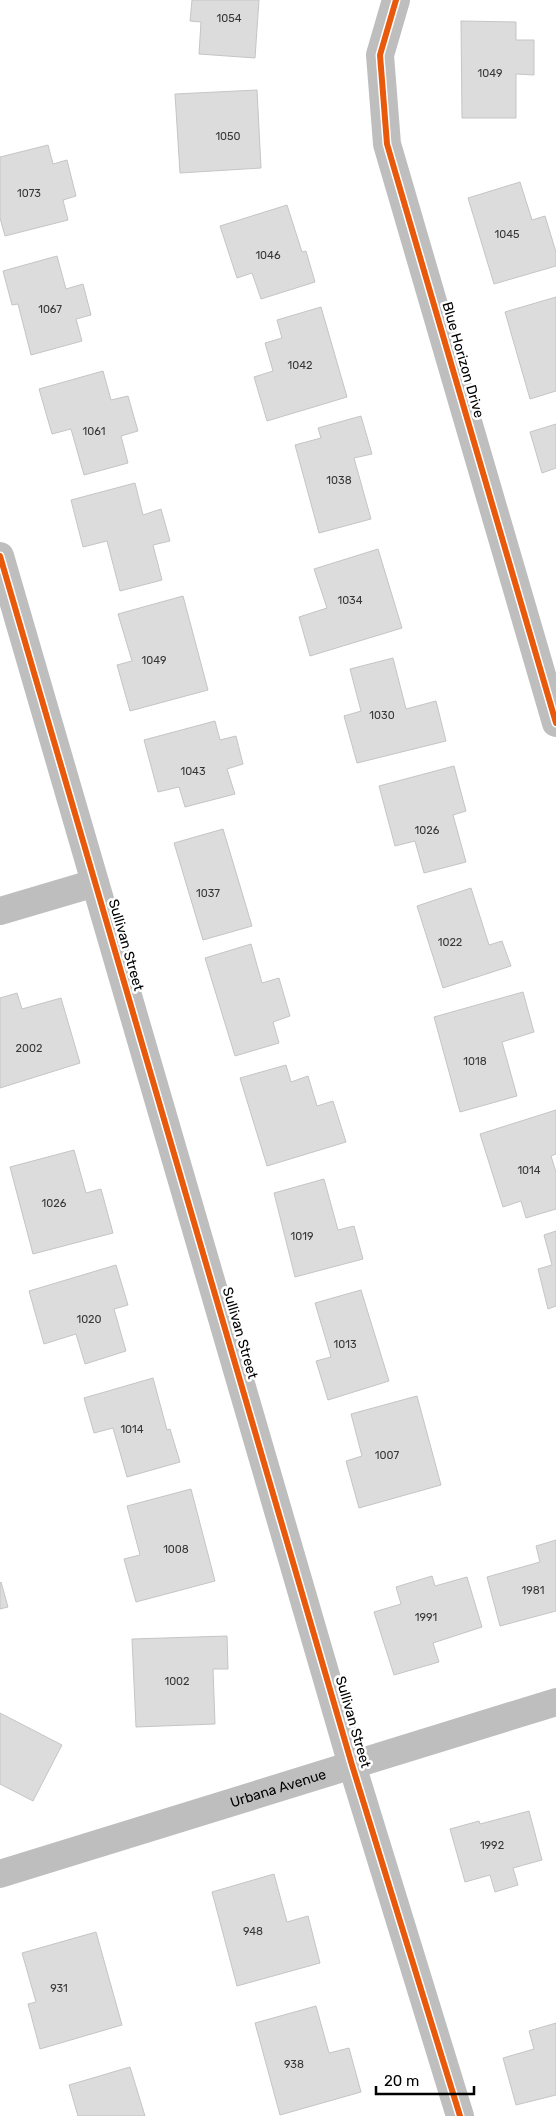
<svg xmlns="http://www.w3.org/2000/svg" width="556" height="2116" font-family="Rubik,sans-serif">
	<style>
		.building { fill: #dcdcdc; stroke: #c5c5c5 }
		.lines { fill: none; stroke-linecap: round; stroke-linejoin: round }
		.street { stroke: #bebebe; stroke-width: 28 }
		.cycleway-casing { stroke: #fff; stroke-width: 9 }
		.cycleway { stroke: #e8590c; stroke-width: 6 }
		.labels { text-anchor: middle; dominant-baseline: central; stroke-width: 5; stroke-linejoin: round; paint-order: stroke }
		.number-label { font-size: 11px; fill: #373737 }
		.street-label { font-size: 14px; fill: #000; stroke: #fff }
	</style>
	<rect width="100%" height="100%" fill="#fff"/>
	<g class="building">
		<path d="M 192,0 L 259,0 L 255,58 L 199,54 L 201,22 L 190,21 Z"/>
		<path d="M 461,21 L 516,22 L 516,40 L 534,40 L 534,75 L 516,74 L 516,118 L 462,118 Z"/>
		<path d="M 257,90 L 261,168 L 180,173 L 175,94 Z"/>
		<path d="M 48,145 L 53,164 L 67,160 L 76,196 L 63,200 L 68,220 L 5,236 L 0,218 L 0,157 Z"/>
		<path d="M 520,182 L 532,220 L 545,216 L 556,252 L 556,266 L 494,284 L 468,198 Z"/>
		<path d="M 287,205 L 302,252 L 306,251 L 315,282 L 261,299 L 252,273 L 237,278 L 220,226 Z"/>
		<path d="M 57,256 L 66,289 L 83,284 L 91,315 L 76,319 L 82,341 L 31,355 L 18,304 L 12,305 L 3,271 Z"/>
		<path d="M 556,297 L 556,391 L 530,399 L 505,312 Z"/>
		<path d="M 321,307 L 347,397 L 267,421 L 254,377 L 273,371 L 265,343 L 282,338 L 277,320 Z"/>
		<path d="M 103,371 L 111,400 L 128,396 L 138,431 L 121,436 L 128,463 L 84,475 L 71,429 L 52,434 L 39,389 Z"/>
		<path d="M 361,416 L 372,454 L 354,458 L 371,519 L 319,533 L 295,445 L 321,438 L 318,428 Z"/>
		<path d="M 556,424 L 556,468 L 542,473 L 530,432 Z"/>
		<path d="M 135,483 L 143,515 L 161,509 L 170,541 L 153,545 L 162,580 L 120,591 L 107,541 L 83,547 L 71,500 Z"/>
		<path d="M 378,549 L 402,628 L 310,656 L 299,617 L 327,608 L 314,569 Z"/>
		<path d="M 183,596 L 208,690 L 130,711 L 117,665 L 132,661 L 118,614 Z"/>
		<path d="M 393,658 L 406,709 L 436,701 L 446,741 L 357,763 L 344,716 L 361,711 L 350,669 Z"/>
		<path d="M 215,721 L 220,740 L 236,736 L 243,764 L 227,769 L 235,794 L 185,807 L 179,787 L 158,792 L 144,740 Z"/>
		<path d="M 454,766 L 466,811 L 453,815 L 466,862 L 424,873 L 415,841 L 395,846 L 379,786 Z"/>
		<path d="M 223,829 L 252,926 L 203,940 L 174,843 Z"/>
		<path d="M 471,888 L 489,945 L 502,941 L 511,966 L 443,988 L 417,906 Z"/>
		<path d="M 251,944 L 262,983 L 279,978 L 290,1016 L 273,1022 L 279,1043 L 235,1056 L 205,958 Z"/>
		<path d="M 523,992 L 534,1032 L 502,1042 L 517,1096 L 460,1112 L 434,1017 Z"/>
		<path d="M 17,993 L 22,1009 L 61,998 L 80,1063 L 0,1088 L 0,998 Z"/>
		<path d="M 286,1065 L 291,1082 L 308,1076 L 317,1106 L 333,1101 L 346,1142 L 267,1166 L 240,1078 Z"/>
		<path d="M 556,1110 L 556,1154 L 551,1156 L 556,1172 L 556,1209 L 526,1218 L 521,1201 L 503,1207 L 480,1134 Z"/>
		<path d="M 74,1150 L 86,1193 L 101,1189 L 113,1233 L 33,1254 L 10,1167 Z"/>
		<path d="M 324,1179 L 338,1230 L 354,1226 L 363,1259 L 295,1277 L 274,1193 Z"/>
		<path d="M 556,1231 L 556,1306 L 548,1309 L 538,1269 L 552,1265 L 544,1235 Z"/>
		<path d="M 116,1265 L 128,1305 L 114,1309 L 126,1351 L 85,1364 L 76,1334 L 44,1344 L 29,1291 Z"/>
		<path d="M 361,1290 L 389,1381 L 328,1400 L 316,1361 L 331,1357 L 315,1303 Z"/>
		<path d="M 153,1378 L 167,1430 L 170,1429 L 180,1462 L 127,1477 L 113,1428 L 94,1433 L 84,1398 Z"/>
		<path d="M 417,1396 L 441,1485 L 359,1508 L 346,1461 L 362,1456 L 351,1414 Z"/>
		<path d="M 191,1489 L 215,1581 L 136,1602 L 124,1559 L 140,1555 L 127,1506 Z"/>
		<path d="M 556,1540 L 556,1611 L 500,1626 L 487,1577 L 540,1562 L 536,1546 Z"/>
		<path d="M 432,1576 L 435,1586 L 467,1577 L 482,1627 L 433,1643 L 439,1662 L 394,1675 L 374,1612 L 401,1604 L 396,1587 Z"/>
		<path d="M 1,1582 L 8,1607 L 0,1609 L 0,1583 Z"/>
		<path d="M 227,1636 L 228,1669 L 213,1669 L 215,1724 L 136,1727 L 132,1639 Z"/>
		<path d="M 0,1713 L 62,1745 L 33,1801 L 0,1784 Z"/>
		<path d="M 529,1811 L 542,1860 L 513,1868 L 518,1885 L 495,1892 L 490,1875 L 465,1882 L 450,1829 L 479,1821 L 480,1824 Z"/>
		<path d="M 274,1874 L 287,1922 L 308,1916 L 320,1963 L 237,1986 L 212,1892 Z"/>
		<path d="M 96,1932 L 122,2025 L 40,2049 L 28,2004 L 36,2002 L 22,1953 Z"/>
		<path d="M 316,2006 L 329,2053 L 349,2048 L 361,2092 L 280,2115 L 255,2023 Z"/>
		<path d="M 556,2023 L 556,2095 L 516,2105 L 503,2058 L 534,2049 L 529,2031 Z"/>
		<path d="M 130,2067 L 145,2116 L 78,2116 L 69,2085 Z"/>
	</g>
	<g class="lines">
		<g class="street">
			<path d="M 396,0 L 380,55 L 387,144 L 556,723"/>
			<path d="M 0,556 L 352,1765 L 460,2116"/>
			<path d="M 0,911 L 95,883"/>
			<path id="s1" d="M 0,1874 L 556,1702"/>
		</g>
		<defs>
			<g id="cycleway">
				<path d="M 396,0 L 380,55 L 387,144 L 556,723"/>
				<path d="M 0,556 L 352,1765 L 460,2116"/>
			</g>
		</defs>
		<use href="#cycleway" class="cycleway-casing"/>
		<use href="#cycleway" class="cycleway"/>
	</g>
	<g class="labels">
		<g class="number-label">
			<text x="229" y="18">1054</text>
			<text x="490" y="73">1049</text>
			<text x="228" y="136">1050</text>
			<text x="29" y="193">1073</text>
			<text x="507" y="234">1045</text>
			<text x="268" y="255">1046</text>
			<text x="50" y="309">1067</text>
			<text x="300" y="365">1042</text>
			<text x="94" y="431">1061</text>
			<text x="339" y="480">1038</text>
			<text x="350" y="600">1034</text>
			<text x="154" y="660">1049</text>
			<text x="382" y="715">1030</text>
			<text x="193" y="771">1043</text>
			<text x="427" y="830">1026</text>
			<text x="208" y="893">1037</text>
			<text x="450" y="942">1022</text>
			<text x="29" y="1048">2002</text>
			<text x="475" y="1061">1018</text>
			<text x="529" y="1170">1014</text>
			<text x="54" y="1203">1026</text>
			<text x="302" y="1236">1019</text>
			<text x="89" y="1319">1020</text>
			<text x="345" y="1344">1013</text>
			<text x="132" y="1429">1014</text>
			<text x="387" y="1455">1007</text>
			<text x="176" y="1549">1008</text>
			<text x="533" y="1590">1981</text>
			<text x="426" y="1617">1991</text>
			<text x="177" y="1681">1002</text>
			<text x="492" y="1845">1992</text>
			<text x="253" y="1931">948</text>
			<text x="59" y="1988">931</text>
			<text x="294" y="2064">938</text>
		</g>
		<g class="street-label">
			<text transform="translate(463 360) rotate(74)">Blue Horizon Drive</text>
			<text transform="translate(126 945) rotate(74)">Sullivan Street</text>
			<text transform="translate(240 1333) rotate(74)">Sullivan Street</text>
			<text transform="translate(353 1722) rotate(74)">Sullivan Street</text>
			<text stroke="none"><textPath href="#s1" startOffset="291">Urbana Avenue</textPath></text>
		</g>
	</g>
	<path d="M376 2086v8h98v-8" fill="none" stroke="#000000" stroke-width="2.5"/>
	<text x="384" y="2086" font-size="15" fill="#000000" stroke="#ffffff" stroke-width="4" paint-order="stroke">20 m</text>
</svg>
